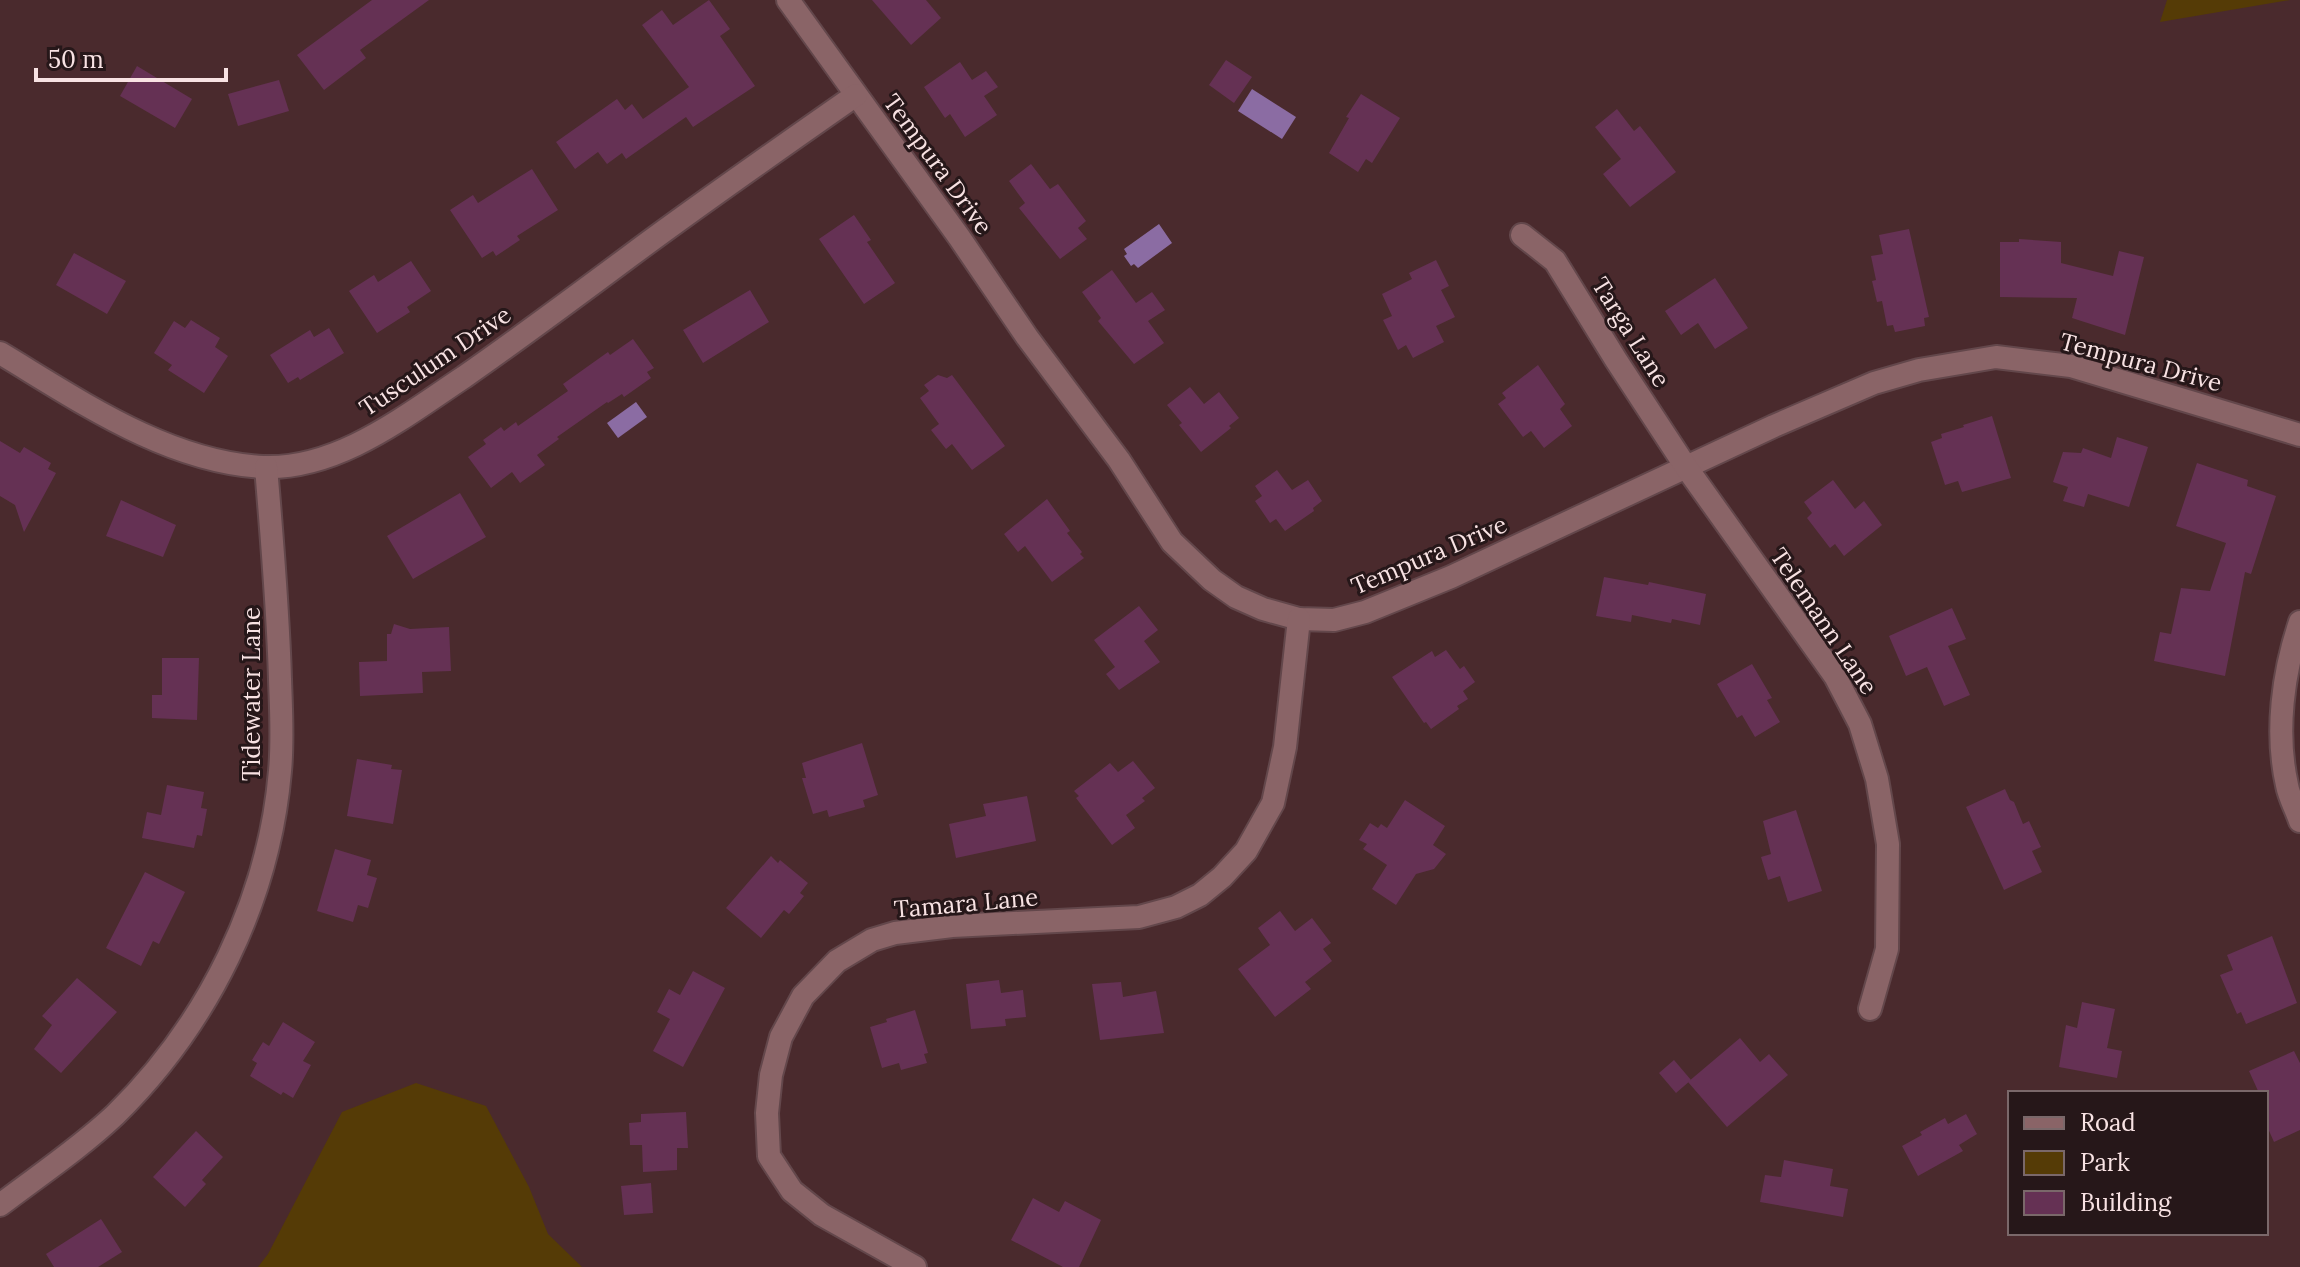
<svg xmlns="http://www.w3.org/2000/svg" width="2300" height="1267" font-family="Lora,serif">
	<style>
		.green { fill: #553b06 }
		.water { fill: #8b6ca3 }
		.building { fill: #653154 }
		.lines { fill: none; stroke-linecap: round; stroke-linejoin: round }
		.street-casing { stroke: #63474b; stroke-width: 26 }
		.street { stroke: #8a6467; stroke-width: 22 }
		.labels { text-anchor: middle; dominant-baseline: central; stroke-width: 6; stroke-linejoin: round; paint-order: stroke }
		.street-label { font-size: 24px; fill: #f8e2e3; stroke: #261719 }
	</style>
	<rect width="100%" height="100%" fill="#4a2a2d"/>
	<g class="green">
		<path d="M 2167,0 L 2290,0 L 2160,22 Z"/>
		<path d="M 416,1083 L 486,1106 L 529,1187 L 548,1234 L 582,1267 L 258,1267 L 268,1254 L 342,1112 Z"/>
	</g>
	<g class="water">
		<path d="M 1252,89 L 1296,117 L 1282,139 L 1238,111 Z"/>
		<path d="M 1159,224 L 1172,243 L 1138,268 L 1134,264 L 1131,266 L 1124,256 L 1127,254 L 1124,249 Z"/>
		<path d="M 636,402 L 647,417 L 618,438 L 607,423 Z"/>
	</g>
	<g class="building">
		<path d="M 372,0 L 429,0 L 360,50 L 366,58 L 324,90 L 297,55 Z"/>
		<path d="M 709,0 L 730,29 L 720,36 L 755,86 L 693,127 L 686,117 L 626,159 L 622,153 L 607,164 L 598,152 L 575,169 L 556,142 L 617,99 L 625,110 L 632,104 L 643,119 L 689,87 L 642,25 L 662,10 L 673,25 Z"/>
		<path d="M 872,0 L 926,0 L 941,18 L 911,45 Z"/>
		<path d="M 1226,60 L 1252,77 L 1234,103 L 1209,85 Z"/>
		<path d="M 960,62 L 972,80 L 986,71 L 998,87 L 984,96 L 997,115 L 965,137 L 950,114 L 945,118 L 924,87 Z"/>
		<path d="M 137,66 L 192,99 L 175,128 L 120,96 Z"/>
		<path d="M 279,80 L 289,111 L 238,126 L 228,94 Z"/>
		<path d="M 1361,94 L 1400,118 L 1372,163 L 1366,159 L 1358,172 L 1329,153 L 1349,118 L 1346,117 Z"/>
		<path d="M 1617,109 L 1634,131 L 1640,126 L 1676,172 L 1630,207 L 1603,174 L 1621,159 L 1595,127 Z"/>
		<path d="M 1031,164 L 1050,189 L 1058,184 L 1086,221 L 1078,228 L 1087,239 L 1060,259 L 1019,208 L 1025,203 L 1009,181 Z"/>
		<path d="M 532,169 L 558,210 L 517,236 L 520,240 L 496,256 L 493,251 L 482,258 L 450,210 L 473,195 L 478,203 Z"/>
		<path d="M 854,215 L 871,240 L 867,242 L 895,283 L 864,304 L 819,239 Z"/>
		<path d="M 1909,229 L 1929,317 L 1924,318 L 1925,326 L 1895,332 L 1893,325 L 1887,326 L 1882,301 L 1877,302 L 1872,281 L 1876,280 L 1871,256 L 1883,254 L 1879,235 Z"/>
		<path d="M 2019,239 L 2061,242 L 2061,263 L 2113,276 L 2119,251 L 2144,257 L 2125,335 L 2072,318 L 2077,298 L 2000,297 L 2000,242 L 2019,242 Z"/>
		<path d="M 74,253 L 126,281 L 107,314 L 56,285 Z"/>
		<path d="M 1436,260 L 1449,286 L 1441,290 L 1455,317 L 1436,326 L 1444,342 L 1413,358 L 1406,345 L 1398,350 L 1383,320 L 1392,316 L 1382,294 L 1412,279 L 1409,273 Z"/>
		<path d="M 411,261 L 431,291 L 407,307 L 410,312 L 377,333 L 349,291 L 374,275 L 378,282 Z"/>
		<path d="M 1112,270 L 1136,303 L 1152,292 L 1165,310 L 1148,321 L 1164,343 L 1134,364 L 1098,321 L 1101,318 L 1082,292 Z"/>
		<path d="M 1715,278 L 1748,328 L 1715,349 L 1698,323 L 1681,335 L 1665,311 Z"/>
		<path d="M 750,290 L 769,322 L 703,363 L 683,330 Z"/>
		<path d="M 191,320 L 220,338 L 215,347 L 228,356 L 204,393 L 168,370 L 172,365 L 154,353 L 174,321 L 185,328 Z"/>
		<path d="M 329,328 L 344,353 L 300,380 L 298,377 L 288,383 L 270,355 L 310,330 L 314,337 Z"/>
		<path d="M 633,339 L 654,368 L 647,372 L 651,378 L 624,397 L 622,394 L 608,403 L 607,402 L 557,437 L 559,439 L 537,455 L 545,465 L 520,483 L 512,472 L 491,488 L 468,457 L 486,444 L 483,440 L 501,427 L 504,431 L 516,422 L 518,426 L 568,391 L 563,384 L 608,352 L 610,355 Z"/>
		<path d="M 1538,365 L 1565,404 L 1560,409 L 1572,426 L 1544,448 L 1531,431 L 1523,437 L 1498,404 L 1506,398 L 1502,393 Z"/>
		<path d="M 938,375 L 947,378 L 952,375 L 1005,446 L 972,470 L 952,444 L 946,449 L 931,430 L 939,424 L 920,398 L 929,391 L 924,385 Z"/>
		<path d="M 1190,387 L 1204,404 L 1219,392 L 1239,418 L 1229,426 L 1231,428 L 1201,452 L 1179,425 L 1182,423 L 1167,405 Z"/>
		<path d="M 1992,416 L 2011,478 L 1962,492 L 1958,481 L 1945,485 L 1931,442 L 1942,438 L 1941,434 L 1964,427 L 1963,425 Z"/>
		<path d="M 2117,437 L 2148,447 L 2129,507 L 2088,494 L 2084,507 L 2063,501 L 2068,487 L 2053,482 L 2063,452 L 2081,453 L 2083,448 L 2111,458 Z"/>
		<path d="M 0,441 L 20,453 L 24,447 L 51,463 L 48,469 L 56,473 L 24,532 L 15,505 L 0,496 Z"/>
		<path d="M 2197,463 L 2248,480 L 2247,486 L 2276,496 L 2251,574 L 2245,572 L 2225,676 L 2154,661 L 2160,632 L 2171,634 L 2181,588 L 2210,591 L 2226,543 L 2176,526 Z"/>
		<path d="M 1277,470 L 1292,490 L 1308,480 L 1322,501 L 1313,508 L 1314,511 L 1285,531 L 1276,519 L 1270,523 L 1255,501 L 1262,496 L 1255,486 Z"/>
		<path d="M 1833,480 L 1855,509 L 1864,501 L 1882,525 L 1844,556 L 1835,544 L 1830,548 L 1807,518 L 1812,513 L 1804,502 Z"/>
		<path d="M 460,493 L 486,537 L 413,579 L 387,536 Z"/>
		<path d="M 1047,499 L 1070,531 L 1067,533 L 1082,552 L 1080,554 L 1084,558 L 1052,582 L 1025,546 L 1018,552 L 1004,534 Z"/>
		<path d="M 121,500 L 176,525 L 163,557 L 106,536 Z"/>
		<path d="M 1604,577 L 1648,585 L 1649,582 L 1706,594 L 1700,625 L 1672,619 L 1671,623 L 1632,615 L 1631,622 L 1596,616 Z"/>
		<path d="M 1139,606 L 1158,630 L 1144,641 L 1160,662 L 1119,690 L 1106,674 L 1115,667 L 1094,640 Z"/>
		<path d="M 1952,608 L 1966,639 L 1948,646 L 1970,695 L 1944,706 L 1927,667 L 1906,676 L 1889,636 Z"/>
		<path d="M 394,624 L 410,629 L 449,627 L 451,671 L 422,672 L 423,693 L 360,696 L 359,662 L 387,661 L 387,634 L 391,634 Z"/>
		<path d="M 1446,650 L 1460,669 L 1464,666 L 1475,682 L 1463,691 L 1468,699 L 1457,706 L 1459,709 L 1431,729 L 1426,722 L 1424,723 L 1392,677 L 1432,651 L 1435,657 Z"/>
		<path d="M 162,658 L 199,658 L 197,720 L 152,718 L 152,695 L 162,695 Z"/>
		<path d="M 1752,664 L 1772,698 L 1767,700 L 1780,722 L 1755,737 L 1742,715 L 1737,718 L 1717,684 Z"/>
		<path d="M 862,743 L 878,795 L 863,800 L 865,807 L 829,817 L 827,810 L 813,814 L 802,778 L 806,778 L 802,763 Z"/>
		<path d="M 357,759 L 392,765 L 391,769 L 402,770 L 393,824 L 347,816 Z"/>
		<path d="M 1133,761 L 1155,788 L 1142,798 L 1145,801 L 1126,815 L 1135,828 L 1112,845 L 1076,798 L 1079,796 L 1074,791 L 1110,763 L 1118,772 Z"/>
		<path d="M 167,785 L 204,792 L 201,808 L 207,809 L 202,836 L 197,835 L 194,848 L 142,838 L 147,812 L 161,815 Z"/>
		<path d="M 2005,789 L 2010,800 L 2014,802 L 2023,824 L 2029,821 L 2041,847 L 2032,851 L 2042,872 L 2004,890 L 1966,807 Z"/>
		<path d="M 1027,796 L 1036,841 L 956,858 L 949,824 L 986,816 L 983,804 Z"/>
		<path d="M 1405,800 L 1445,826 L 1433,845 L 1446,854 L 1434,869 L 1416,874 L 1396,905 L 1372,889 L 1387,865 L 1363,849 L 1367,844 L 1359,840 L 1370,823 L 1378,828 L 1381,824 L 1387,828 Z"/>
		<path d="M 1796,810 L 1822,891 L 1788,902 L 1780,876 L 1768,880 L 1761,857 L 1771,854 L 1763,821 Z"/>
		<path d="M 335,849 L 371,860 L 367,875 L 377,878 L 368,908 L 358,905 L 353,922 L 317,911 Z"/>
		<path d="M 771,856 L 778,863 L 780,860 L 808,883 L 800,893 L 804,896 L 789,914 L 784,910 L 761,938 L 726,908 Z"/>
		<path d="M 145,872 L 185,892 L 159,944 L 153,941 L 141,966 L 106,948 Z"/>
		<path d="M 1280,911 L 1295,931 L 1312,918 L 1331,943 L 1323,949 L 1332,961 L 1305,982 L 1311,989 L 1275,1017 L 1238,969 L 1270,945 L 1258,928 Z"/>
		<path d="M 2272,936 L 2297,1003 L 2246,1024 L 2241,1012 L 2237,1014 L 2220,975 L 2233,970 L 2227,955 Z"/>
		<path d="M 693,971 L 725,988 L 683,1067 L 653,1051 L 670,1019 L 657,1012 L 669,989 L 680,995 Z"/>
		<path d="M 77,978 L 117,1012 L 61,1073 L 34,1049 L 52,1025 L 42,1016 Z"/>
		<path d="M 999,980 L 1001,993 L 1023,990 L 1026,1017 L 1005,1019 L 1006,1026 L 971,1029 L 966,984 Z"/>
		<path d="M 1121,982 L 1123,997 L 1156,991 L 1164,1033 L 1100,1040 L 1092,984 Z"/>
		<path d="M 2082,1002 L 2115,1009 L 2107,1048 L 2122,1051 L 2117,1078 L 2059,1067 L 2066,1025 L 2077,1028 Z"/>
		<path d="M 915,1010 L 928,1053 L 924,1054 L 927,1063 L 901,1070 L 899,1063 L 882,1068 L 870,1027 L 887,1022 L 886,1019 Z"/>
		<path d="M 283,1022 L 315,1042 L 303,1061 L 311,1065 L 293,1098 L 283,1092 L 281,1095 L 250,1076 L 257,1063 L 252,1060 L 263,1042 L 269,1046 Z"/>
		<path d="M 1740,1038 L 1760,1062 L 1769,1054 L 1788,1075 L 1727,1127 L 1688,1082 Z"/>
		<path d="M 2294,1051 L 2300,1063 L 2300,1130 L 2274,1142 L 2266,1124 L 2266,1093 L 2259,1093 L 2249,1071 Z"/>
		<path d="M 1674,1060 L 1691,1080 L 1676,1093 L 1659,1073 Z"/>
		<path d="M 686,1112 L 688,1148 L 677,1148 L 677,1170 L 643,1172 L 642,1145 L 630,1145 L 629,1123 L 641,1122 L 641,1114 Z"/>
		<path d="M 1966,1114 L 1977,1134 L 1959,1145 L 1963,1151 L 1918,1176 L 1902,1146 L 1922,1135 L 1920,1132 L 1945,1118 L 1948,1124 Z"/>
		<path d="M 196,1131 L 223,1157 L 202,1180 L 206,1184 L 185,1207 L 153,1177 Z"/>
		<path d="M 1784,1160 L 1833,1169 L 1830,1186 L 1848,1189 L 1843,1217 L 1760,1202 L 1765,1175 L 1781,1177 Z"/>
		<path d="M 651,1183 L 653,1213 L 624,1215 L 621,1186 Z"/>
		<path d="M 1033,1198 L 1059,1212 L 1065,1201 L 1101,1220 L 1079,1267 L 1063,1267 L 1011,1240 Z"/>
		<path d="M 101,1219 L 122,1252 L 98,1267 L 54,1267 L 46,1254 Z"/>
	</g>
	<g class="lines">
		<defs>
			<g id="street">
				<path d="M 788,0 L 959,237 L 1027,337 L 1119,460 L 1172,542 L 1212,580 L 1236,597 L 1263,609 L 1299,619 L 1334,620 L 1365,612 L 1451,577 L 1774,426 L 1874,383 L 1919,370 L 1996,357 L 2071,366 L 2300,435"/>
				<path d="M 1522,235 L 1555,261 L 1616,360 L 1686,467 L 1835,676 L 1860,724 L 1877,779 L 1888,844 L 1887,949 L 1870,1009"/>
				<path d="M 0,353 C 80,401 167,462 263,467 C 338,470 405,416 464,377 C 520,338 575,297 630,256 C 704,201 780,148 856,95"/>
				<path d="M 2300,622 C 2283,673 2275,732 2287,785 C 2289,797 2296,809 2300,821"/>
				<path d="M 0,1205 C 38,1176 80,1148 115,1115 C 208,1024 269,900 280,771 C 283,740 281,710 280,679 C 278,608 272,538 266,467"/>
				<path d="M 915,1267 L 822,1215 L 792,1191 L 769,1156 L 767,1113 L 771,1075 L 781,1037 L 803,996 L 837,961 L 872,940 L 895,933 L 952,926 L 1139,917 L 1176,907 L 1200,895 L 1222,877 L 1246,851 L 1273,803 L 1285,747 L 1299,619"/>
			</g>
		</defs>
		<use href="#street" class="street-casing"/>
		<use href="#street" class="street"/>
	</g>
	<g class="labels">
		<g class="street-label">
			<text transform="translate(938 164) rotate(54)">Tempura Drive</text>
			<text transform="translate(1631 332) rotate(58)">Targa Lane</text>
			<text transform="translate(435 361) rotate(-34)">Tusculum Drive</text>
			<text transform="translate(2141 362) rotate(15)">Tempura Drive</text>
			<text transform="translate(1429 555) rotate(-23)">Tempura Drive</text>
			<text transform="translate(1824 621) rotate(56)">Telemann Lane</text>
			<text transform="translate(251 694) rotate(-90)">Tidewater Lane</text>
			<text transform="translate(966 903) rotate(-5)">Tamara Lane</text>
		</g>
	</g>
	<rect x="2008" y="1091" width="260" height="144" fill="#261719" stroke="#7a686a" stroke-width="2"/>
	<rect x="2024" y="1117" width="40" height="12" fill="#8a6467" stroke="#7a686a" stroke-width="2"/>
	<text x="2080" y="1131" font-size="24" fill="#f8e2e3">Road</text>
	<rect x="2024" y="1151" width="40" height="24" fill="#553b06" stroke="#7a686a" stroke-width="2"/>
	<text x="2080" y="1171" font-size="24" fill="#f8e2e3">Park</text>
	<rect x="2024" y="1191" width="40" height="24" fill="#653154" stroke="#7a686a" stroke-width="2"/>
	<text x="2080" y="1211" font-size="24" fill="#f8e2e3">Building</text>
	<path d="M36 68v12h190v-12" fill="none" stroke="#f8e2e3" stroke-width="4"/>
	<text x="48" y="68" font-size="24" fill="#f8e2e3" stroke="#261719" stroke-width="6" paint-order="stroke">50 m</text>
</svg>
